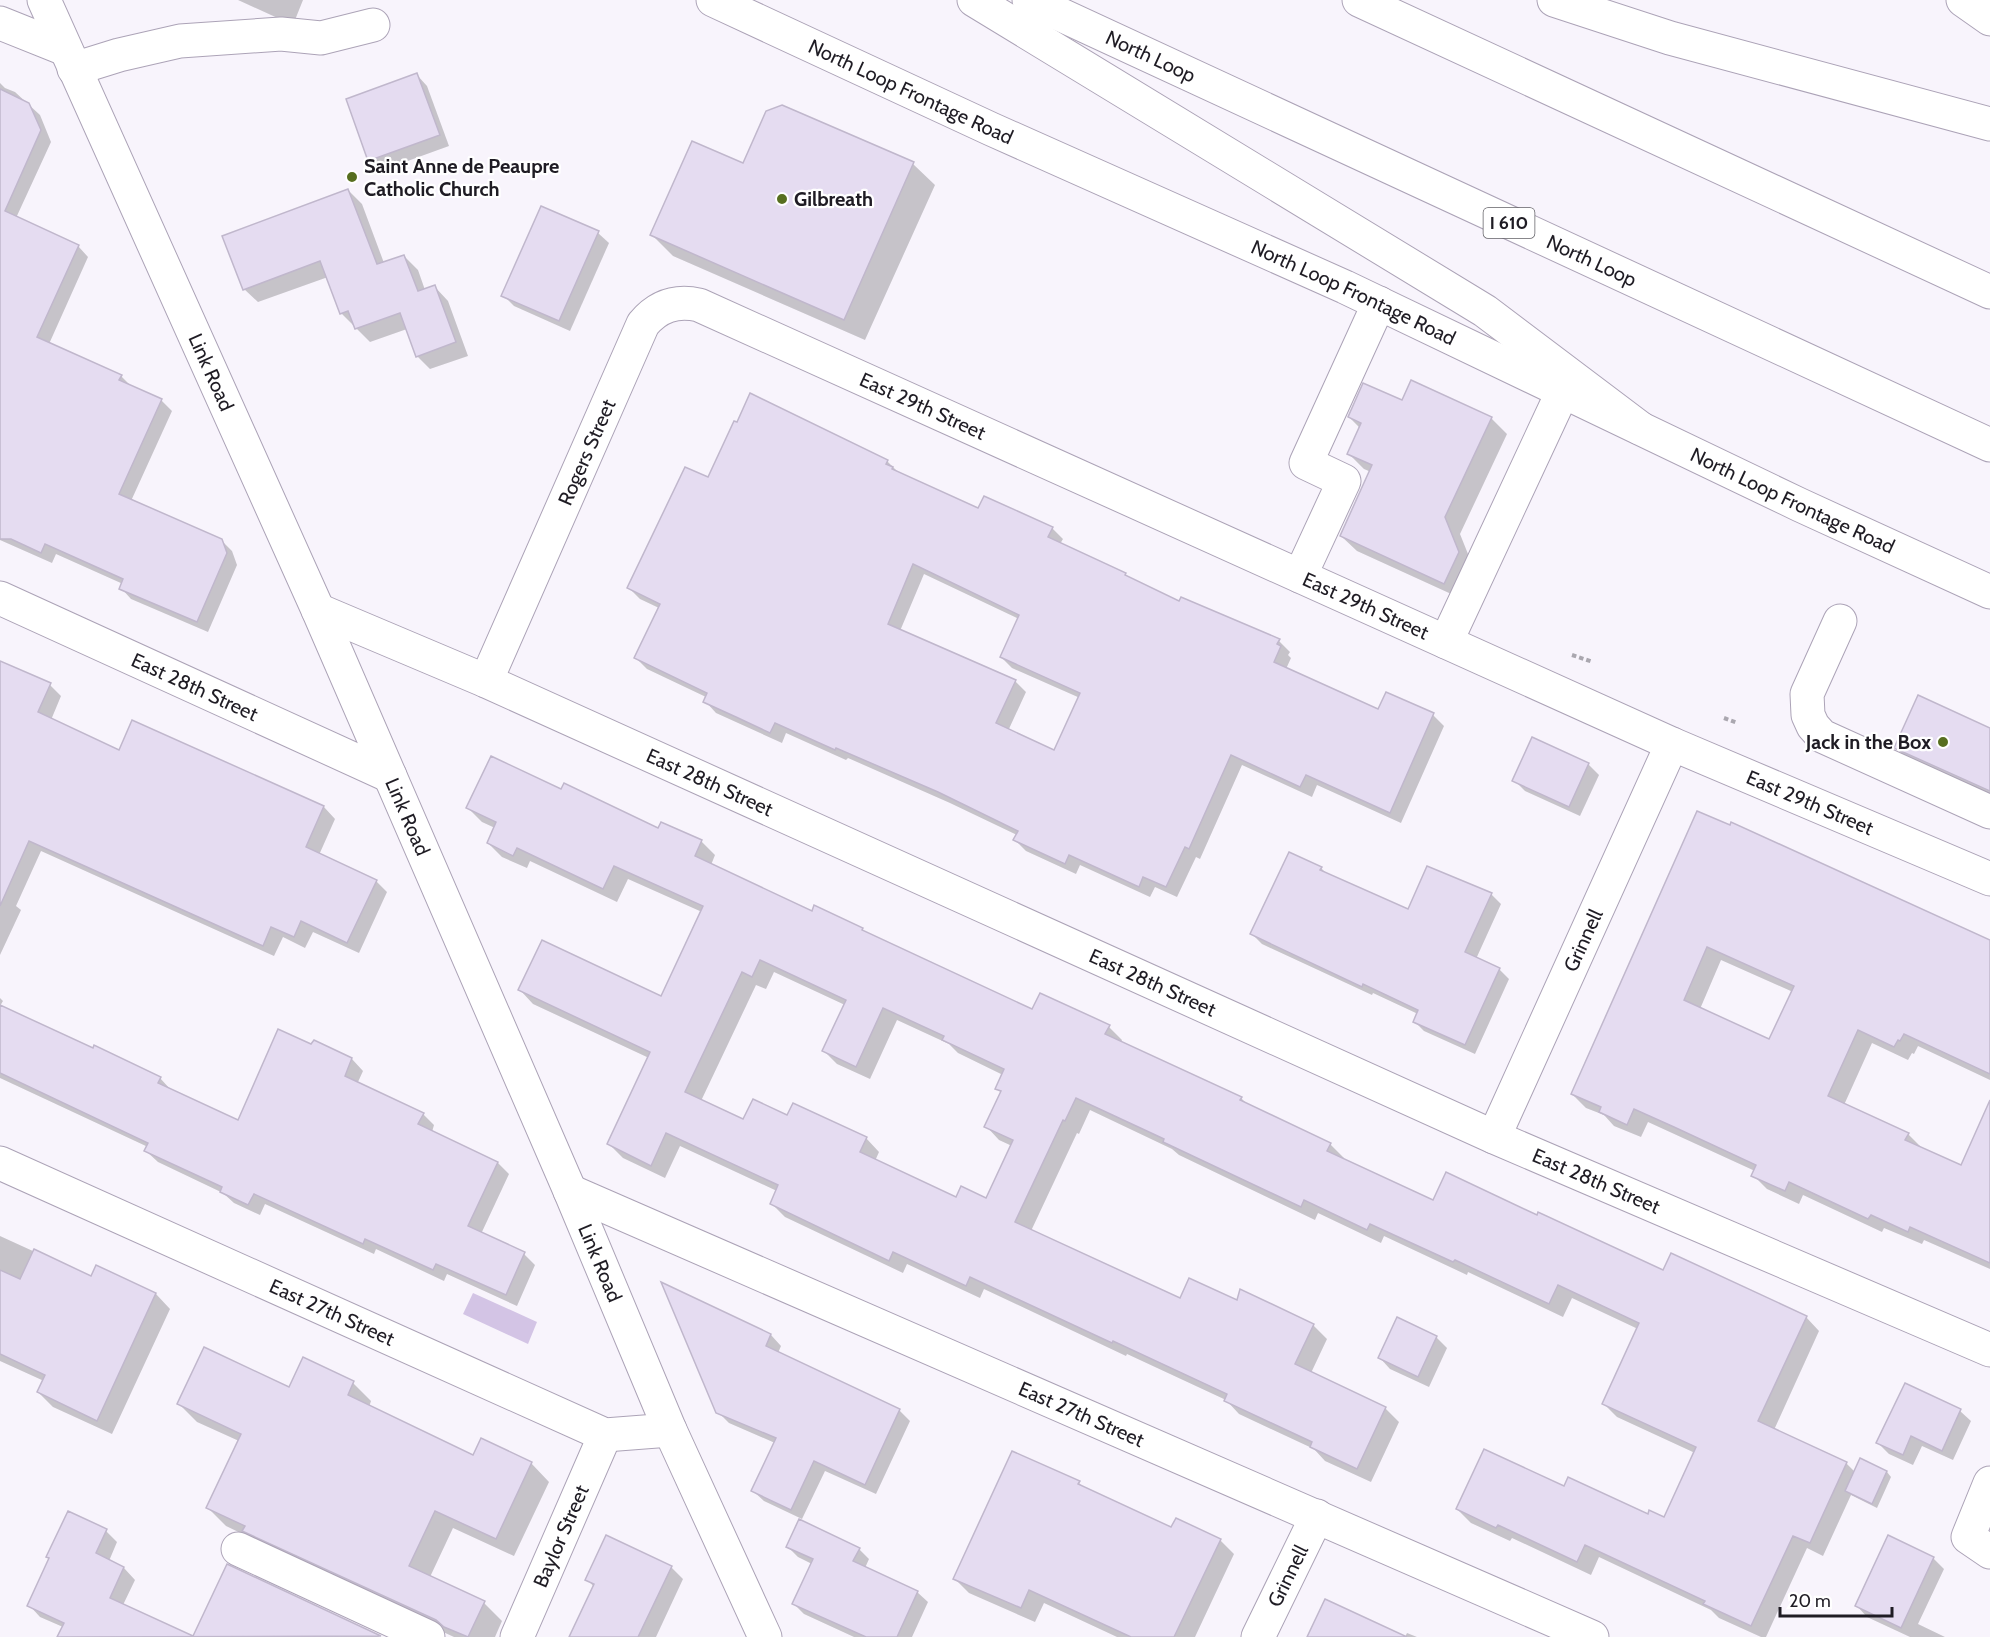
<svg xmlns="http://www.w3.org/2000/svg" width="1990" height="1637" font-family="Cabin,sans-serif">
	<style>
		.water { fill: #d3c4e5 }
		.shadow { fill: #0003; fill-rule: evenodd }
		.building { fill: #e5dcf1; stroke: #c0b7cc; stroke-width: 1.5; fill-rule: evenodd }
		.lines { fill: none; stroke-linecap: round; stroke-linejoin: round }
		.minor-casing { stroke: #aca3b7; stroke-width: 35 }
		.major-casing { stroke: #aca3b7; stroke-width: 35 }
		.highway-casing { stroke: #aca3b7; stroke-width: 35 }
		.path { stroke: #aaa7af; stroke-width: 4; stroke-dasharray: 4.5 3; stroke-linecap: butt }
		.minor { stroke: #fff; stroke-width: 33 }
		.major { stroke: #fff; stroke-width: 33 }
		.highway { stroke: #fff; stroke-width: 33 }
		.poi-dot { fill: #576e1f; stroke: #fff; stroke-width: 2 }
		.labels { text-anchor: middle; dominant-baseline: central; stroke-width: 4.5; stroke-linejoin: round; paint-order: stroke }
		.shield { fill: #fff; stroke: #626066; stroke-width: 1.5 }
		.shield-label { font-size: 18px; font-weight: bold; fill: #1f1c24 }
		.street-label { font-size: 20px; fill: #1f1c24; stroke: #fff }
		.poi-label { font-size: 20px; font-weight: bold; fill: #1f1c24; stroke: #fff; text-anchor: start }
	</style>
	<rect width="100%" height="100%" fill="#f8f4fc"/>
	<path class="water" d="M 473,1293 L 537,1322 L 528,1344 L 463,1314 Z"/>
	<g class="shadow">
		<path d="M 238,0 L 303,0 L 293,25 Z"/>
		<path d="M 417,75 L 427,86 L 449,146 L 380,171 L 370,160 Z"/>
		<path d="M 0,83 L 5,88 L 15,92 L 40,115 L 51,142 L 16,218 L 78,246 L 88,257 L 49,344 L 121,376 L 132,387 L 161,400 L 172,411 L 131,501 L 221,540 L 232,551 L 237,565 L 208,632 L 131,599 L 121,588 L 123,584 L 56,554 L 52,563 L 0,540 Z"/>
		<path d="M 782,106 L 913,164 L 935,185 L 865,340 L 673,256 L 652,235 L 743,165 Z"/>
		<path d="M 348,190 L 362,204 L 384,263 L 404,256 L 418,270 L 425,290 L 435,287 L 448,301 L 468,356 L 430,369 L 417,356 L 407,329 L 370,342 L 341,313 L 328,277 L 258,302 L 244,289 Z"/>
		<path d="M 598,233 L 609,243 L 570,331 L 514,306 L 503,295 Z"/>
		<path d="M 1412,382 L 1492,419 L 1507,434 L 1460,534 L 1474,569 L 1460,598 L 1357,551 L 1341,536 L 1371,472 L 1364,469 L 1349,454 L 1360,428 L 1349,417 L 1403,402 Z"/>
		<path d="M 887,461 L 898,472 L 979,510 L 1052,528 L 1063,539 L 1060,544 L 1125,574 L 1132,580 L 1180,603 L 1279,641 L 1290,652 L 1288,655 L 1291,658 L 1286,669 L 1379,711 L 1433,715 L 1444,726 L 1401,823 L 1317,785 L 1312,797 L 1242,765 L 1200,859 L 1196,857 L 1177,897 L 1155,887 L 1150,897 L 1080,865 L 1076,874 L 1026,851 L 1015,840 L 1017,835 L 950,803 L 848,758 L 846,760 L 786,733 L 782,743 L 716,713 L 705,701 L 706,697 L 647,669 L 636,658 L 659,608 L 640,599 L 629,588 L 709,479 ZM 924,574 L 1019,619 L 1001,657 L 1012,668 L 1080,698 L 1055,752 L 1008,731 L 1026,692 L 1015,681 L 900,631 Z"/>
		<path d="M 0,663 L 50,685 L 61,696 L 51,720 L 120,752 L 133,722 L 324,807 L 335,819 L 319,855 L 376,881 L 387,892 L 359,953 L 313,932 L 305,948 L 283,937 L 274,956 L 41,851 L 16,906 L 21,910 L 0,955 Z"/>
		<path d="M 1990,729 L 1990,799 L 1912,764 L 1896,748 Z"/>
		<path d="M 1588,764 L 1599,775 L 1580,816 L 1525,791 L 1514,780 Z"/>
		<path d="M 562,791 L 659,830 L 662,824 L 701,841 L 715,855 L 711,865 L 813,913 L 862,929 L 867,934 L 1033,1011 L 1109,1027 L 1122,1040 L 1121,1043 L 1241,1098 L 1250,1107 L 1330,1144 L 1344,1158 L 1343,1160 L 1433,1202 L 1806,1317 L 1819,1331 L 1774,1430 L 1846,1463 L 1855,1472 L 1861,1460 L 1887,1472 L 1891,1477 L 1877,1508 L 1851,1495 L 1823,1556 L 1807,1548 L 1766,1637 L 1761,1637 L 1719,1618 L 1711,1610 L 1599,1557 L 1591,1575 L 1512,1538 L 1510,1541 L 1471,1523 L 1457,1509 L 1565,1488 L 1648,1516 L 1664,1519 L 1695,1453 L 1617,1417 L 1603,1403 L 1638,1329 L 1572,1298 L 1563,1317 L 1468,1272 L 1467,1275 L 1384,1236 L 1381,1243 L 1318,1213 L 1315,1220 L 1179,1155 L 1172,1149 L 1090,1110 L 1079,1134 L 1077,1133 L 1031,1231 L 1181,1300 L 1237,1302 L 1313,1325 L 1327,1339 L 1311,1373 L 1385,1408 L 1399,1422 L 1371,1482 L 1325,1461 L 1314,1449 L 1239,1414 L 1226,1400 L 1127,1354 L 1126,1356 L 984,1289 L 980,1298 L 907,1264 L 903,1273 L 785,1217 L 771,1203 L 777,1191 L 680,1146 L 665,1178 L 623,1158 L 609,1144 L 649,1058 L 533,1004 L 520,990 L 662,998 L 702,912 L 628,879 L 617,902 L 530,861 L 527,868 L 502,857 L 488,843 L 495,828 L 482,822 L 468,808 ZM 774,972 L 845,1005 L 824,1051 L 837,1064 L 870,1079 L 897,1020 L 949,1044 L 958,1053 L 1003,1075 L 997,1088 L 1001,1093 L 986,1126 L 999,1140 L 1012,1146 L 987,1200 L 957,1199 L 875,1161 L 879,1152 L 866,1138 L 788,1117 L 744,1121 L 701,1101 L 756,985 L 766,989 Z"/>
		<path d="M 1698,813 L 1990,942 L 1990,1080 L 1918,1046 L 1914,1054 L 1912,1053 L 1908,1060 L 1872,1043 L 1844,1105 L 1908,1134 L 1922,1148 L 1962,1167 L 1990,1104 L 1990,1269 L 1924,1240 L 1922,1244 L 1884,1228 L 1882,1232 L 1803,1195 L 1799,1204 L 1767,1189 L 1753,1175 L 1755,1171 L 1648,1122 L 1641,1137 L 1614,1126 L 1604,1115 L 1586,1108 L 1572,1094 ZM 1721,960 L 1793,992 L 1770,1041 L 1700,1009 Z"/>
		<path d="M 1321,868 L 1327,874 L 1408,911 L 1491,894 L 1501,904 L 1476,959 L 1499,969 L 1509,979 L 1475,1054 L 1424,1031 L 1415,1022 L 1418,1014 L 1373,993 L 1372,995 L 1262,944 L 1252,934 Z"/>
		<path d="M 0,998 L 3,1001 L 0,1006 L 93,1050 L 160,1078 L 171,1090 L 239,1122 L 314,1042 L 352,1059 L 363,1071 L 358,1082 L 423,1114 L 434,1125 L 432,1132 L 498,1163 L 509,1174 L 481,1234 L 524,1254 L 535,1265 L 517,1306 L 447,1274 L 444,1281 L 376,1249 L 374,1254 L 265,1204 L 260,1215 L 234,1203 L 223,1193 L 158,1162 L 146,1151 L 148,1147 L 0,1078 Z"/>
		<path d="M 0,1236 L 92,1278 L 97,1267 L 156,1294 L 170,1309 L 112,1434 L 53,1407 L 38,1392 L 44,1381 L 0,1361 Z"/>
		<path d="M 771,1335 L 781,1346 L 778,1353 L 899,1410 L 910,1421 L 876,1494 L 825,1471 L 802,1519 L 764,1501 L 753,1491 L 775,1443 L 729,1423 L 718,1412 Z"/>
		<path d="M 1436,1337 L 1447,1348 L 1429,1387 L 1390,1369 L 1380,1358 Z"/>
		<path d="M 353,1383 L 371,1401 L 369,1407 L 474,1457 L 531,1463 L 549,1482 L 514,1556 L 453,1528 L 430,1577 L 484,1603 L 502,1621 L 495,1637 L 454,1637 L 262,1549 L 251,1538 L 226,1526 L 208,1508 L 239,1441 L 197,1422 L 179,1404 Z"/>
		<path d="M 1960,1411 L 1971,1421 L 1953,1460 L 1922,1446 L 1913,1465 L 1889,1454 L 1878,1443 Z"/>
		<path d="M 1079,1483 L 1084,1488 L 1172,1529 L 1220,1540 L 1234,1554 L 1195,1637 L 1117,1637 L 1044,1603 L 1035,1622 L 969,1593 L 955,1579 Z"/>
		<path d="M 106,1531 L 117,1542 L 109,1561 L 124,1568 L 135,1580 L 123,1605 L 191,1637 L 59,1637 L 63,1627 L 40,1617 L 29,1605 Z"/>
		<path d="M 788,1547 L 859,1549 L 869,1559 L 865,1568 L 917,1592 L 928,1602 L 912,1637 L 854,1637 L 804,1614 L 794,1604 L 812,1564 L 798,1557 Z"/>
		<path d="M 1933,1558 L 1944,1569 L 1918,1624 L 1945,1637 L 1910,1637 L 1867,1617 L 1857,1606 Z"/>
		<path d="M 228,1566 L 380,1637 L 195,1637 Z"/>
		<path d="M 671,1567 L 683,1579 L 656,1637 L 571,1637 L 594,1587 L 587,1579 Z"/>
		<path d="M 1407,1633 L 1417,1637 L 1405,1637 Z"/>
	</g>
	<g class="building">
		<path d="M 417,73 L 440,135 L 368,161 L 346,99 Z"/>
		<path d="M 0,89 L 29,103 L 41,130 L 5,211 L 79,245 L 37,337 L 122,375 L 119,380 L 162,399 L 119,494 L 222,539 L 227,553 L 197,622 L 119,589 L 123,579 L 45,544 L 41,553 L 11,539 L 0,539 Z"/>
		<path d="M 782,105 L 914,162 L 844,320 L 650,235 L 692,141 L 743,163 L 766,111 Z"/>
		<path d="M 348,189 L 377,264 L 404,255 L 418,291 L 435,285 L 456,342 L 416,357 L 400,313 L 355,329 L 348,311 L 340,314 L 320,261 L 243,290 L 222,236 Z"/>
		<path d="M 541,206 L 599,231 L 559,321 L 501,296 Z"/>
		<path d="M 1411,380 L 1492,417 L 1445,517 L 1459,552 L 1444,584 L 1340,536 L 1372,465 L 1347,454 L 1361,423 L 1348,417 L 1363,383 L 1402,400 Z"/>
		<path d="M 750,393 L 888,460 L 886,464 L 893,467 L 892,469 L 978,508 L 984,496 L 1053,527 L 1048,537 L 1126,573 L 1125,575 L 1179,601 L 1181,597 L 1280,639 L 1277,644 L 1281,646 L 1274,662 L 1378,709 L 1386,692 L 1434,713 L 1390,813 L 1306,775 L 1300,787 L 1231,755 L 1189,849 L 1185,847 L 1166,887 L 1143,877 L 1139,887 L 1069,855 L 1065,864 L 1013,840 L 1018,831 L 938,792 L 836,748 L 835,750 L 775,723 L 770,733 L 736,717 L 703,702 L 707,693 L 634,658 L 660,604 L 627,588 L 685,467 L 708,477 L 734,421 L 737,422 ZM 913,564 L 1019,615 L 1000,657 L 1080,693 L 1054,750 L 996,723 L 1016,680 L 888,624 Z"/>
		<path d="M 0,661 L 51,683 L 38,712 L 119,750 L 132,720 L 324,806 L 306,847 L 377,880 L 347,943 L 301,921 L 294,937 L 271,927 L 263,946 L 29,841 L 0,906 Z"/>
		<path d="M 1918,695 L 1990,728 L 1990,791 L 1894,748 Z"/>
		<path d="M 1532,737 L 1589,763 L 1569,807 L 1512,781 Z"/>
		<path d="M 491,756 L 561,789 L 564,783 L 658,828 L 661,822 L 702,840 L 695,856 L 812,911 L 814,905 L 863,928 L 862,930 L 1032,1009 L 1040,993 L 1110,1025 L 1105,1034 L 1242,1097 L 1240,1100 L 1331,1143 L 1327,1151 L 1433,1200 L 1446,1172 L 1537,1215 L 1538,1212 L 1663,1270 L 1671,1253 L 1807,1316 L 1758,1421 L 1847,1462 L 1810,1543 L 1793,1536 L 1751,1626 L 1703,1604 L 1705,1601 L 1585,1545 L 1577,1562 L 1498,1525 L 1496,1528 L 1456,1509 L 1484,1449 L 1564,1486 L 1568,1477 L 1648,1514 L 1649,1510 L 1664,1517 L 1696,1447 L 1602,1404 L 1639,1323 L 1558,1285 L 1549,1304 L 1455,1260 L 1453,1262 L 1370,1224 L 1367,1230 L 1304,1200 L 1301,1207 L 1163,1142 L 1164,1139 L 1076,1098 L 1065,1121 L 1063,1120 L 1015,1222 L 1180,1298 L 1189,1278 L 1237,1300 L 1240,1289 L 1314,1324 L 1295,1364 L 1386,1407 L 1357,1469 L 1310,1447 L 1312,1442 L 1224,1401 L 1227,1394 L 1113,1341 L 1112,1343 L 970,1277 L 966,1286 L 893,1252 L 889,1261 L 770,1204 L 778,1185 L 666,1133 L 651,1166 L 607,1144 L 650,1052 L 518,990 L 542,940 L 661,996 L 703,906 L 614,866 L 603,889 L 517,848 L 513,856 L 487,843 L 496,822 L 466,808 ZM 760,960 L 846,1000 L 822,1051 L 856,1067 L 883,1008 L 944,1036 L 942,1040 L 1004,1069 L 995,1089 L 1001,1091 L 984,1127 L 1013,1140 L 986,1198 L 961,1186 L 956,1197 L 860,1152 L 867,1137 L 793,1103 L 787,1115 L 753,1099 L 743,1119 L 685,1092 L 742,972 L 752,977 Z"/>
		<path d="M 1697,811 L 1730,825 L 1731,822 L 1990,940 L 1990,1074 L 1904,1034 L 1900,1041 L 1898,1040 L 1894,1047 L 1858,1030 L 1828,1096 L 1909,1133 L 1905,1140 L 1961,1165 L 1990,1100 L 1990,1263 L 1910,1227 L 1908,1232 L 1871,1215 L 1868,1219 L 1789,1182 L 1785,1191 L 1751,1176 L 1756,1165 L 1674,1127 L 1634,1109 L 1627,1125 L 1599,1112 L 1601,1107 L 1571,1094 ZM 1707,947 L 1794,986 L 1769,1039 L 1684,1000 Z"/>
		<path d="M 1289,852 L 1322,867 L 1320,870 L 1408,909 L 1427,866 L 1492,893 L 1465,952 L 1500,968 L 1465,1045 L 1413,1022 L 1418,1010 L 1363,984 L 1362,987 L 1250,934 Z"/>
		<path d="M 0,1005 L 93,1048 L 94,1045 L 161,1077 L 158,1083 L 238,1120 L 278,1029 L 311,1044 L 314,1040 L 352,1058 L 345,1076 L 424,1113 L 418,1124 L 498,1162 L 468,1226 L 525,1252 L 506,1295 L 436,1264 L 433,1270 L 365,1239 L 363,1244 L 254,1194 L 248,1205 L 220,1192 L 222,1187 L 144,1151 L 148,1143 L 0,1073 Z"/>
		<path d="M 34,1249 L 91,1276 L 96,1265 L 156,1293 L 97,1421 L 37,1392 L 45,1375 L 0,1354 L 0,1270 L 20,1279 Z"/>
		<path d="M 661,1282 L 771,1334 L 766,1346 L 900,1409 L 865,1485 L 814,1461 L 791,1510 L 751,1491 L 776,1438 L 716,1413 Z"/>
		<path d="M 1397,1317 L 1437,1336 L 1418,1377 L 1378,1358 Z"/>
		<path d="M 204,1347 L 289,1387 L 303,1357 L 354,1381 L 348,1395 L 473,1455 L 481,1438 L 532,1462 L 496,1539 L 435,1511 L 409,1566 L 485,1601 L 468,1637 L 444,1627 L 436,1620 L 242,1531 L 245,1526 L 206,1508 L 241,1434 L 177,1404 Z"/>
		<path d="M 1905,1383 L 1961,1409 L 1942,1451 L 1911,1436 L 1903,1455 L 1876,1443 Z"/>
		<path d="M 1012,1451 L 1080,1481 L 1078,1484 L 1171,1527 L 1176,1518 L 1221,1539 L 1174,1637 L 1131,1637 L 1029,1590 L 1021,1608 L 953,1579 Z"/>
		<path d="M 1860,1458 L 1887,1471 L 1872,1504 L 1845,1491 Z"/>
		<path d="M 68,1511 L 107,1529 L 96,1553 L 124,1567 L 110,1598 L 193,1636 L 227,1564 L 381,1636 L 57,1637 L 64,1623 L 27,1606 L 49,1558 L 46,1557 Z"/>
		<path d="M 799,1519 L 860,1548 L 853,1561 L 918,1591 L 897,1637 L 866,1637 L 792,1604 L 813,1559 L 786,1547 Z"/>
		<path d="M 606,1535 L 672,1566 L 638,1637 L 569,1637 L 594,1584 L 585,1580 Z"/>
		<path d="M 1888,1535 L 1934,1557 L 1901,1628 L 1855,1606 Z"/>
		<path d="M 1325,1599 L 1407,1637 L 1307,1637 Z"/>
	</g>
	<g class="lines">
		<defs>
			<g id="minor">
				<path id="s1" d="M 44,0 L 318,610 L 570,1191 L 670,1430 L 765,1637"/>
				<path d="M 0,23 L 65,49"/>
				<path d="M 74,69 L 119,55 L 180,41 L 281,34 L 321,38 L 373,25"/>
				<path d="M 1300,576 L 1344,481 L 1306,463 L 1379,303"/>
				<path id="s2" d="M 0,598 L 390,776"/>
				<path id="s3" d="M 318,610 L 486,681 L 1494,1137 L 1990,1350"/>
				<path d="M 1840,621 L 1807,694 L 1808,715 L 1813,726 L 1822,736 L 1990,812"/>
				<path d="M 1446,642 L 1563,391"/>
				<path id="s4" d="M 486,681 L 643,324 C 658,306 676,300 699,305 L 1672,744 L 1990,879"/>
				<path id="s5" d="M 1494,1137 L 1672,744"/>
				<path id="s6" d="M 0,1163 L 605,1435 L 670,1430"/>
				<path id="s7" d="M 570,1191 L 1592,1637"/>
				<path d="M 1990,1483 L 1968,1537 L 1990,1552"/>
				<path d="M 238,1549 L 428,1637"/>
				<path id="s8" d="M 517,1637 L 605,1435"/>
				<path id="s9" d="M 1258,1637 L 1317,1516"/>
			</g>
			<g id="major">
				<path id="s10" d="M 713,0 L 991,129 L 1345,287 L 1800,505 L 1990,592"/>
				<path d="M 1963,0 L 1990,19"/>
			</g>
			<g id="highway">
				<path d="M 974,0 L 1485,311 L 1640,428"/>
				<path id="s11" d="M 1029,0 L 1990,445"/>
				<path d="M 1359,0 L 1990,292"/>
				<path d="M 1554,0 L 1670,38 L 1990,124"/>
			</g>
		</defs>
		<use href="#minor" class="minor-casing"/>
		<use href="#major" class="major-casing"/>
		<use href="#highway" class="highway-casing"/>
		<g class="path">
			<path d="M 1572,655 L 1593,662"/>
			<path d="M 1724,718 L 1738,723"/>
		</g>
		<use href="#minor" class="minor"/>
		<use href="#major" class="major"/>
		<use href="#highway" class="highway"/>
	</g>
	<g class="poi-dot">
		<circle cx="352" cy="177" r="6"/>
		<circle cx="782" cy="199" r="6"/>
		<circle cx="1943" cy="742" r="6"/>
	</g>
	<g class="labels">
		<rect class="shield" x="1483.5" y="208" width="51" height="30" rx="4.5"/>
		<g class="shield-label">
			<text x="1509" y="223">I 610</text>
		</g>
		<g class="street-label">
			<text stroke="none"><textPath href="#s11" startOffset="134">North Loop</textPath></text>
			<text stroke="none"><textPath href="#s10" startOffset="218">North Loop Frontage Road</textPath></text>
			<text stroke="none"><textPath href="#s11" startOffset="620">North Loop</textPath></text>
			<text stroke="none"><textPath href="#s10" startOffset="704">North Loop Frontage Road</textPath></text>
			<text stroke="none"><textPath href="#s1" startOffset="408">Link Road</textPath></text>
			<text stroke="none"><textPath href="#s4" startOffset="698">East 29th Street</textPath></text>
			<text stroke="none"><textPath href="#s4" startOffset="250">Rogers Street</textPath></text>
			<text stroke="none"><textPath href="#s10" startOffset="1190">North Loop Frontage Road</textPath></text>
			<text stroke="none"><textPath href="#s4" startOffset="1184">East 29th Street</textPath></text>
			<text stroke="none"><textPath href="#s2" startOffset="214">East 28th Street</textPath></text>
			<text stroke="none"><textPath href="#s3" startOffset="428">East 28th Street</textPath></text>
			<text stroke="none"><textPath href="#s4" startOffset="1670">East 29th Street</textPath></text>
			<text stroke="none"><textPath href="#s1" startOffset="894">Link Road</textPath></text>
			<text stroke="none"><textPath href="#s5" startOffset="216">Grinnell</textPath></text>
			<text stroke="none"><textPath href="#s3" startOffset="914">East 28th Street</textPath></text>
			<text stroke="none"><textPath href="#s3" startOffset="1400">East 28th Street</textPath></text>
			<text stroke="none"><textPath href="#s1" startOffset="1380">Link Road</textPath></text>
			<text stroke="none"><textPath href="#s6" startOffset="364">East 27th Street</textPath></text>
			<text stroke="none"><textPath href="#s7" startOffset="558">East 27th Street</textPath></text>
			<text stroke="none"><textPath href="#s8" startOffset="110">Baylor Street</textPath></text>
			<text stroke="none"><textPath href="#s9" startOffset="68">Grinnell</textPath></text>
		</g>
		<g class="poi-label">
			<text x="364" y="166">Saint Anne de Peaupre<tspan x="364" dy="23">Catholic Church</tspan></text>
			<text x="794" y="199">Gilbreath</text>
			<text x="1931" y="742" text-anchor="end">Jack in the Box</text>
		</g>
	</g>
	<path d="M1780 1607v9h112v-9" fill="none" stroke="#1f1c24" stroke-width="3"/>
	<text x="1789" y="1607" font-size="18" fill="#1f1c24" stroke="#ffffff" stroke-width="4.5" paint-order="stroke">20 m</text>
</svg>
